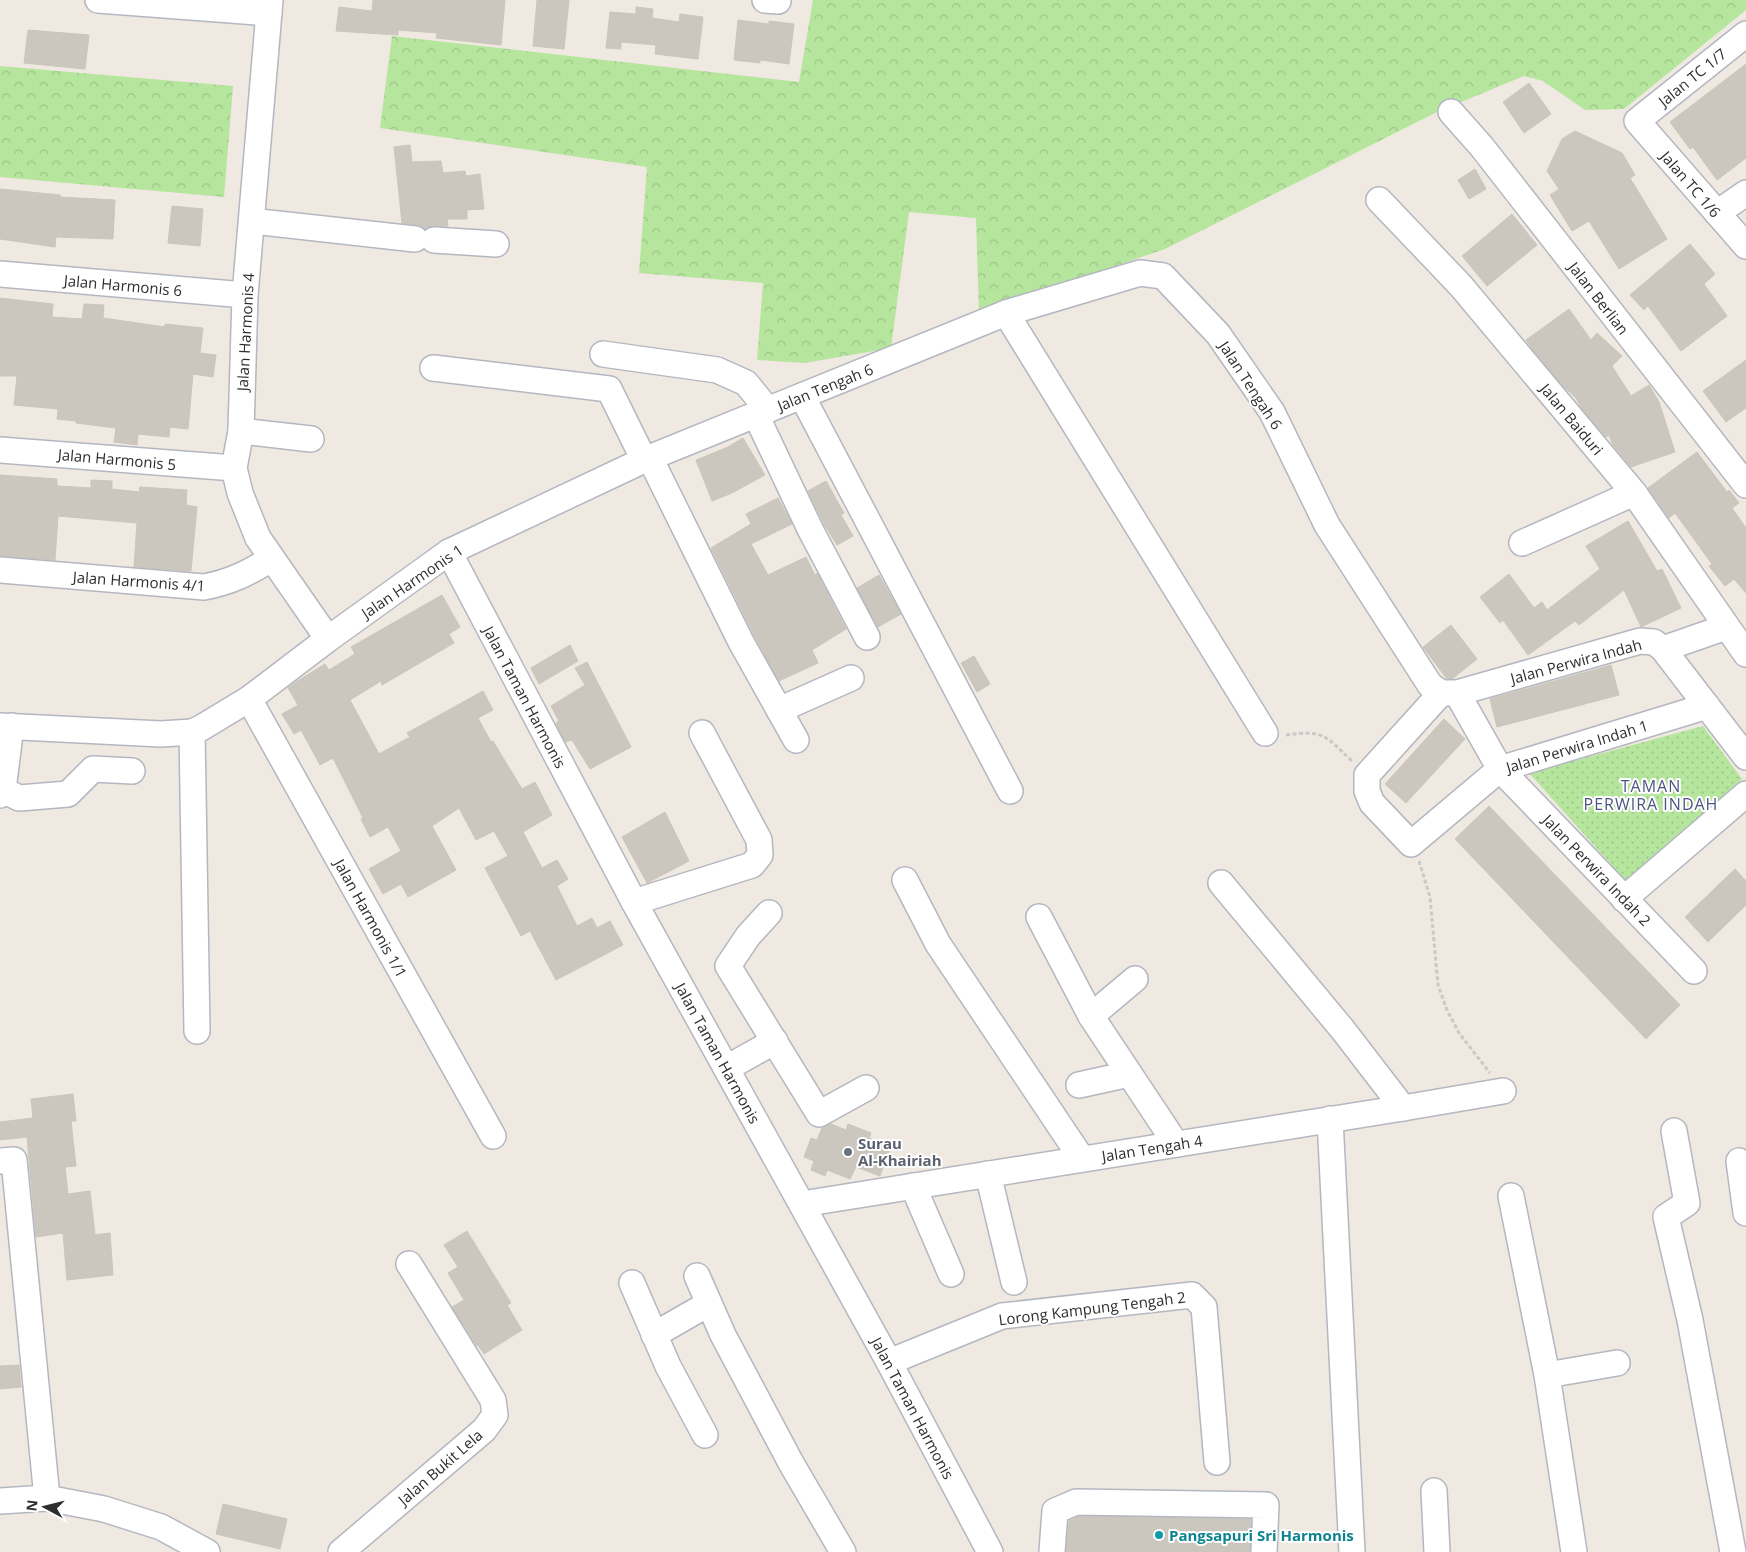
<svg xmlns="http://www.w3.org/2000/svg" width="1746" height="1552" font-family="'Open Sans',sans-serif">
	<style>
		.grass { fill: url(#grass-dots) }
		.forest { fill: url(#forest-crowns) }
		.building { fill: #cbc7bf; stroke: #cbc5ba }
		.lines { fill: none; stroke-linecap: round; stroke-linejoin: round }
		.minor-casing { stroke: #b4b7c1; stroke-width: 28 }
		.path { stroke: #c9c9c9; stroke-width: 3; stroke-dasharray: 4 2.5; stroke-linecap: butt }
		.minor { stroke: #fff; stroke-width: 25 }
		.worship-dot { fill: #6b7280; stroke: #fff; stroke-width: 2 }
		.culture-dot { fill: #0f9aa8; stroke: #fff; stroke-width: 2 }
		.labels { text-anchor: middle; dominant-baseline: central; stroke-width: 4; stroke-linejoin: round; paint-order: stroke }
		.street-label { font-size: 15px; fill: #2e2e2e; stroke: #fff }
		.worship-label { font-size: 15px; font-weight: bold; fill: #5b616d; stroke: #fff; text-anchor: start }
		.culture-label { font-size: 15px; font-weight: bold; fill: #0d838f; stroke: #fff; text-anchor: start }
		.neighbourhood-label { font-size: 16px; letter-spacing: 1px; fill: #4d5680; stroke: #fff }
	</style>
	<defs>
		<pattern id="grass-dots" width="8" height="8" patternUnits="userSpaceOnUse" patternTransform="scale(1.25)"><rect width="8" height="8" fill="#b6e59e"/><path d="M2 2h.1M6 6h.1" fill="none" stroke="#9dc588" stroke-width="1.8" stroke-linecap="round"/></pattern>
		<pattern id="forest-crowns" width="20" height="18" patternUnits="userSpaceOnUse" patternTransform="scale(1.25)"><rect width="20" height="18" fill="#b6e59e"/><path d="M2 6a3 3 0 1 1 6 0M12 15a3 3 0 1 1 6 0" fill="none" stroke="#9dc588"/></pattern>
	</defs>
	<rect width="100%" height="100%" fill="#efe9e1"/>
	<path class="grass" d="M 1703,726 L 1742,779 L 1627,882 L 1529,773 Z"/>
	<g class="forest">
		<path d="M 813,0 L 1746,0 L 1746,10 L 1624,109 L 1585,110 L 1543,81 L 1524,76 L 1437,112 L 1165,249 L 979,312 L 976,218 L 909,212 L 891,348 L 805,363 L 757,360 L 763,283 L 639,273 L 647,167 L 380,128 L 392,36 L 799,82 Z"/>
		<path d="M 0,66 L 233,86 L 224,197 L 0,177 Z"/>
	</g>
	<g class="building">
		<path d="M 373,0 L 505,0 L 501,45 L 436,38 L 437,33 L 398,30 L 398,35 L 336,31 L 339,7 L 372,11 Z"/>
		<path d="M 537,0 L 569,0 L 564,49 L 533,46 Z"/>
		<path d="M 636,7 L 653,9 L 652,18 L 679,22 L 680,14 L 703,17 L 698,59 L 655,54 L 656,45 L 621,42 L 621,49 L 606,48 L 610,12 L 636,14 Z"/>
		<path d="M 738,20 L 769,24 L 769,21 L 794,24 L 789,64 L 760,60 L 760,63 L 734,60 Z"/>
		<path d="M 28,30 L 89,35 L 85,69 L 24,63 Z"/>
		<path d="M 1746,64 L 1746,158 L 1717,180 L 1693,147 L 1690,149 L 1670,122 Z"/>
		<path d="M 1529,83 L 1551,114 L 1524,133 L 1503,102 Z"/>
		<path d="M 1575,131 L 1622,153 L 1635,175 L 1630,178 L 1667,239 L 1619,269 L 1589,221 L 1572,231 L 1550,195 L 1559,189 L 1547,171 L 1562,139 Z"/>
		<path d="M 410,145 L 412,162 L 441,161 L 443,173 L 465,171 L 466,176 L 480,174 L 484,209 L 467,210 L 467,219 L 447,219 L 448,226 L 434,226 L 425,229 L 417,225 L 402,223 L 394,147 Z"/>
		<path d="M 1475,169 L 1486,189 L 1469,199 L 1458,180 Z"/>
		<path d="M 0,189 L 60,195 L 60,197 L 115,200 L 113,239 L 56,237 L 55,247 L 0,239 Z"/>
		<path d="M 172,206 L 203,209 L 200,246 L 168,243 Z"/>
		<path d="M 1512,214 L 1537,245 L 1487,286 L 1462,256 Z"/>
		<path d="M 1690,244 L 1715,274 L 1704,284 L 1727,316 L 1681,351 L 1648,306 L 1644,310 L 1630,295 Z"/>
		<path d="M 0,298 L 53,304 L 52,317 L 82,319 L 84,304 L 104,305 L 103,318 L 165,327 L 165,324 L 203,328 L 200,353 L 216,355 L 213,377 L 193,374 L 188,429 L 170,427 L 169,437 L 138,434 L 137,445 L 114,442 L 116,428 L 76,423 L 76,421 L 57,419 L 58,409 L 14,405 L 17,376 L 0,376 Z"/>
		<path d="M 1569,309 L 1591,340 L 1597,333 L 1622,356 L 1612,366 L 1631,396 L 1649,385 L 1659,402 L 1675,452 L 1631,467 L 1613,445 L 1609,435 L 1606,437 L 1582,409 L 1576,398 L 1563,386 L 1534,351 L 1526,340 Z"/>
		<path d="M 1746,360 L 1746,408 L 1726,422 L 1703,391 Z"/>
		<path d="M 743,438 L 765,475 L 732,493 L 712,501 L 696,460 L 728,447 Z"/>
		<path d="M 1697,452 L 1727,492 L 1729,490 L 1739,503 L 1732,508 L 1746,528 L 1746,593 L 1734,579 L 1725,586 L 1709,566 L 1712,564 L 1675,513 L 1669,518 L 1648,488 Z"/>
		<path d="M 0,475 L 57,479 L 57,486 L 91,488 L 91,480 L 112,481 L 112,489 L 139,492 L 140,487 L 187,490 L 186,505 L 197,507 L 191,571 L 134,567 L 137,523 L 58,516 L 55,560 L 0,556 Z"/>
		<path d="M 826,481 L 844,513 L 841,515 L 853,536 L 837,545 L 824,524 L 808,491 Z"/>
		<path d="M 778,498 L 792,524 L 751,544 L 768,575 L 806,557 L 815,575 L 817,573 L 846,629 L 812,650 L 818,663 L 779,681 L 754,635 L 711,548 L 751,524 L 746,514 Z"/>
		<path d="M 1628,521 L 1657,571 L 1662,569 L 1681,608 L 1641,627 L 1624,590 L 1579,625 L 1575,621 L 1528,655 L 1503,620 L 1500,623 L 1480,597 L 1509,574 L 1534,608 L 1542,602 L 1547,610 L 1600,569 L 1586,546 Z"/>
		<path d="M 879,575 L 901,614 L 878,627 L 857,588 Z"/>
		<path d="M 442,595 L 460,627 L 449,634 L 454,643 L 382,685 L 381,681 L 350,700 L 379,754 L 410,737 L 407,733 L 483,691 L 493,710 L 478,718 L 491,742 L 493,741 L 522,789 L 535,782 L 552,815 L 523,832 L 542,868 L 557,860 L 568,879 L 557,886 L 577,926 L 592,918 L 597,928 L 610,921 L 623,945 L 556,980 L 530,931 L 521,936 L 485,868 L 508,856 L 494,831 L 476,840 L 459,808 L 432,826 L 456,870 L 408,897 L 401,884 L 383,894 L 369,869 L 401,851 L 388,827 L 370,837 L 361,819 L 363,818 L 333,758 L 320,765 L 301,730 L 294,734 L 282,714 L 298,705 L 288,688 L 296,682 L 325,664 L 329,670 L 355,654 L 351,647 Z"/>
		<path d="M 1451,625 L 1477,659 L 1452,679 L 1447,679 L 1423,647 Z"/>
		<path d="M 570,645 L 578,661 L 539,684 L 531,668 Z"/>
		<path d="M 974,656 L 990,684 L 977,692 L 961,663 Z"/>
		<path d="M 587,662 L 631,747 L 590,769 L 572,740 L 565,742 L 556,723 L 559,721 L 551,706 L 585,685 L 575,668 Z"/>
		<path d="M 1611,665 L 1619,695 L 1497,727 L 1490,699 Z"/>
		<path d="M 1444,719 L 1465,739 L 1406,803 L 1385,784 Z"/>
		<path d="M 1489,806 L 1680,1005 L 1646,1039 L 1455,839 Z"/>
		<path d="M 665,812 L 689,861 L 647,883 L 622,837 Z"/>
		<path d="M 1735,869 L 1746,881 L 1746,905 L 1708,942 L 1685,917 Z"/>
		<path d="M 73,1094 L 76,1121 L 71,1121 L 76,1166 L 65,1167 L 68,1194 L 90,1191 L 95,1235 L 110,1233 L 113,1275 L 67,1280 L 63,1233 L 36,1237 L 27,1137 L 0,1140 L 0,1122 L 33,1118 L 31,1099 Z"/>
		<path d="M 831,1124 L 846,1130 L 848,1124 L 871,1133 L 869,1138 L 891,1146 L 880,1176 L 856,1167 L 850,1179 L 827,1170 L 825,1176 L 811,1170 L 814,1161 L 804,1157 L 811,1138 L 817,1140 L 822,1128 Z"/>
		<path d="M 467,1231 L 511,1303 L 507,1305 L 522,1330 L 484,1354 L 478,1345 L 477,1346 L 452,1307 L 464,1300 L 448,1273 L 458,1267 L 444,1245 Z"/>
		<path d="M 19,1365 L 21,1387 L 0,1389 L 0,1366 Z"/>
		<path d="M 223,1504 L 287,1519 L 280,1549 L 216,1534 Z"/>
		<path d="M 1079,1516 L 1251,1519 L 1250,1552 L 1066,1552 L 1069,1521 Z"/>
	</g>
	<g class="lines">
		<defs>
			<g id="minor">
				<path d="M 98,0 L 269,13"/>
				<path d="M 270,0 L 245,295 L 241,431 L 234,468 L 240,493 L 258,538 L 328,639"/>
				<path d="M 765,0 L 778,1"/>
				<path d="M 1746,34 L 1637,121 L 1746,246"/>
				<path d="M 1451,112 L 1482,147 L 1746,485"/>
				<path d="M 1379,200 L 1461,286 L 1634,493 L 1746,654"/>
				<path d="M 1717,213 L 1746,193"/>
				<path d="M 252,221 L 415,239"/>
				<path d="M 434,240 L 496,244"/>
				<path d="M 0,274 L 245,295"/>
				<path d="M 1006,313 L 1265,733"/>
				<path d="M 603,354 L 717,370 L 746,383 L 768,410"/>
				<path d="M 433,368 L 609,389 L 644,460"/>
				<path d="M 802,396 L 1010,791"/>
				<path d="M 756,415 L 810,529 L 867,637"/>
				<path d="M 241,431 L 311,439"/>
				<path d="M 0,450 L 234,468"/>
				<path d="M 650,458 L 741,642 L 796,740"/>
				<path d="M 1522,543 L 1634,493"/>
				<path d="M 449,552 L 634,902 L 889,1362 L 990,1552"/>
				<path d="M 0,570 L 204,587 C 231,582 248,573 271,559"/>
				<path d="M 1663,649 L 1726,627"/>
				<path d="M 1441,693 L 1367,775 L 1367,791 L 1372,803 L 1411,844 L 1500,769 L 1707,706"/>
				<path d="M 1441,693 L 1457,693 L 1640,641 L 1654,642 L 1663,649 L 1746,757"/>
				<path d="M 1457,693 L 1500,769 L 1694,971"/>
				<path d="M 249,699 L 493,1136"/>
				<path d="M 779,710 L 851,678"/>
				<path d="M 0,726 L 161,734 L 192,732 L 201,728 L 249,699 L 328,639 L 449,552 L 644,460 L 1006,313 L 1140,273 L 1163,276 L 1218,334 L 1272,412 L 1327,525 L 1430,685 L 1441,693"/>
				<path d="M 192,732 L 197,1031"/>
				<path d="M 3,790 L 19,798 L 68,794 L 93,769 L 132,771"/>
				<path d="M 0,795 L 3,790 L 11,726"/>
				<path d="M 905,880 L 938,944 L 1082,1159"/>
				<path d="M 1221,883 L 1343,1030 L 1403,1108"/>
				<path d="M 1624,899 L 1746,794"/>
				<path d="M 634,902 L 752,865 L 760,855 L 759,840 L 702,733"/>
				<path d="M 769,913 L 748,936 L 728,966 L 819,1114 L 866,1088"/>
				<path d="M 1039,917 L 1091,1016"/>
				<path d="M 1135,979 L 1091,1016 L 1176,1144"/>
				<path d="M 727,1068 L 775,1041"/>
				<path d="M 1079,1085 L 1129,1074"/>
				<path d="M 1330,1119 L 1352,1552"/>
				<path d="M 1674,1131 L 1687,1203 L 1666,1217 L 1690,1320 L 1733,1552"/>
				<path d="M 0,1161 L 14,1160 L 47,1498"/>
				<path d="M 1739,1161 L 1746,1213"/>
				<path d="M 988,1174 L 1014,1282"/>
				<path d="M 913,1186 L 951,1274"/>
				<path d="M 1511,1196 L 1547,1375 L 1574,1552"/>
				<path d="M 802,1204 L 1403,1108 L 1503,1091"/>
				<path d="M 697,1276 L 723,1335 L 791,1463 L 843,1552"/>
				<path d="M 632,1283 L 668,1366 L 705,1435"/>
				<path d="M 654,1335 L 708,1304"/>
				<path d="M 889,1362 L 1002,1316 L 1192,1295 L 1204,1307 L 1217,1462"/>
				<path d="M 1547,1375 L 1617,1363"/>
				<path d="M 1434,1491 L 1437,1552"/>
				<path d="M 0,1501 L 47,1498 L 104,1509 L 161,1527 L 207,1552"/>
				<path d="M 341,1552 L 484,1430 L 495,1415 L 493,1400 L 409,1264"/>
				<path d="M 1052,1552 L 1055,1511 L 1076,1502 L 1266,1505 L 1264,1552"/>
			</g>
		</defs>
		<use href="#minor" class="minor-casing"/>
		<g class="path">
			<path d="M 1286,735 C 1325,730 1324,735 1352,761"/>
			<path d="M 1419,861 L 1430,897 L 1438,985 L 1447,1010 L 1459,1033 L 1490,1073"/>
		</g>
		<use href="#minor" class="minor"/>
	</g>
	<circle class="worship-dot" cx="848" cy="1152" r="5"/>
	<circle class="culture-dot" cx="1159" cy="1535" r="5"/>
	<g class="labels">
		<g class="street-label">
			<text transform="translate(1692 77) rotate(-39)">Jalan TC 1/7</text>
			<text transform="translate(1691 184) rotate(49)">Jalan TC 1/6</text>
			<text transform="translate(123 285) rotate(5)">Jalan Harmonis 6</text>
			<text transform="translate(1599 298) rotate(52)">Jalan Berlian</text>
			<text transform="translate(245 332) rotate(-87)">Jalan Harmonis 4</text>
			<text transform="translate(1251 385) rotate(57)">Jalan Tengah 6</text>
			<text transform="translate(825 387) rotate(-22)">Jalan Tengah 6</text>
			<text transform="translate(1572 419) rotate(50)">Jalan Baiduri</text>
			<text transform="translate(117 459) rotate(5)">Jalan Harmonis 5</text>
			<text transform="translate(139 581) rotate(4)">Jalan Harmonis 4/1</text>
			<text transform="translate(412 581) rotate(-34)">Jalan Harmonis 1</text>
			<text transform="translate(1576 661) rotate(-15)">Jalan Perwira Indah</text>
			<text transform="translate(525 697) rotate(62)">Jalan Taman Harmonis</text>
			<text transform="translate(1577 746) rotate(-17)">Jalan Perwira Indah 1</text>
			<text transform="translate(1597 870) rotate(46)">Jalan Perwira Indah 2</text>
			<text transform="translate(371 918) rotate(61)">Jalan Harmonis 1/1</text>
			<text transform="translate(718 1053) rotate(61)">Jalan Taman Harmonis</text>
			<text transform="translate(1152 1148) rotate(-9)">Jalan Tengah 4</text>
			<text transform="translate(1092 1308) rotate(-7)">Lorong Kampung Tengah 2</text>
			<text transform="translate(913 1408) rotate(62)">Jalan Taman Harmonis</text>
			<text transform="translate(440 1467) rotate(-41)">Jalan Bukit Lela</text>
		</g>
		<g class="worship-label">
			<text x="858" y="1143">Surau<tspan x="858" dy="17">Al-Khairiah</tspan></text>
		</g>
		<g class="culture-label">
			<text x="1169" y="1535">Pangsapuri Sri Harmonis</text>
		</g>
		<g class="neighbourhood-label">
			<text x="1651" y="786">TAMAN<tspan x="1651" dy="18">PERWIRA INDAH</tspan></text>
		</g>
	</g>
	<g transform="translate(45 1507) rotate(277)" stroke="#ffffff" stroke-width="4" paint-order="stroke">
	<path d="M0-4L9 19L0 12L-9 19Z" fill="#2e2e2e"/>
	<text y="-8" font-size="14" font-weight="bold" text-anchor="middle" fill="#2e2e2e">N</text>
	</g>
</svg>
